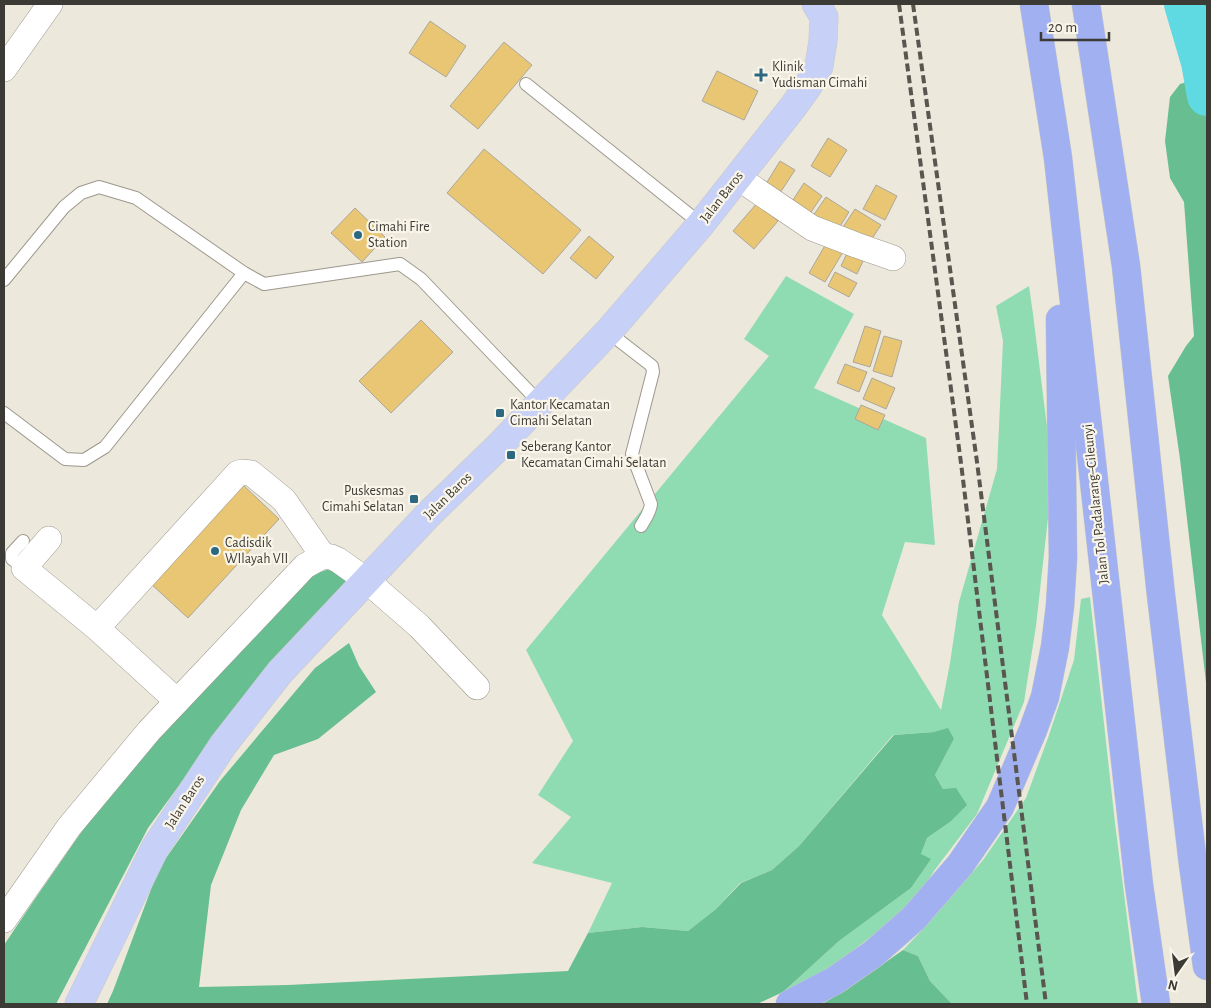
<svg xmlns="http://www.w3.org/2000/svg" width="1211" height="1008" font-family="'Alegreya Sans',sans-serif">
	<style>
		.green { fill: #90dcb2 }
		.forest { fill: #67be90 }
		.lines { fill: none; stroke-linecap: round; stroke-linejoin: round }
		.river { stroke: #5fdae2; stroke-width: 40 }
		.building { fill: #e8c673; stroke: #aba79c }
		.lane-casing { stroke: #9d988d; stroke-width: 14 }
		.street-casing { stroke: #9d988d; stroke-width: 26 }
		.primary-casing { stroke: #c8c8c6; stroke-width: 29 }
		.highway-casing { stroke: #c8c8c6; stroke-width: 29 }
		.lane { stroke: #fff; stroke-width: 12 }
		.street { stroke: #fff; stroke-width: 25 }
		.primary { stroke: #c7d0f7; stroke-width: 28 }
		.highway { stroke: #a1b0f1; stroke-width: 28 }
		.rail { stroke: #595650; stroke-width: 4; stroke-dasharray: 8 4; stroke-linecap: butt }
		.poi-dot { fill: #2c6980; stroke: #faf5e9; stroke-width: 2 }
		.labels { text-anchor: middle; dominant-baseline: central; stroke-width: 4.5; stroke-linejoin: round; paint-order: stroke }
		.poi-label { font-size: 14px; fill: #3c3a35; stroke: #faf5e9; text-anchor: start }
		.street-label { font-size: 14px; fill: #3c3a35; stroke: #faf5e9 }
	</style>
	<rect width="100%" height="100%" fill="#ede8dc"/>
	<g class="green">
		<path d="M 786,276 L 854,314 L 814,388 L 926,438 L 935,545 L 905,542 L 882,615 L 941,710 L 950,663 L 959,602 L 997,469 L 1003,341 L 996,306 L 1029,286 L 1033,314 L 1048,435 L 1048,518 L 1036,626 L 1024,702 L 977,814 L 934,871 L 914,903 L 822,975 L 783,992 L 839,941 L 911,888 L 930,860 L 921,854 L 927,838 L 950,822 L 943,789 L 935,775 L 954,739 L 934,732 L 893,735 L 799,846 L 772,870 L 740,883 L 716,909 L 688,931 L 642,927 L 588,933 L 612,883 L 532,863 L 571,817 L 538,795 L 573,741 L 526,650 L 769,356 L 744,339 Z"/>
		<path d="M 1090,597 L 1115,823 L 1138,1004 L 952,1004 L 930,981 L 918,956 L 903,950 L 926,926 L 983,860 L 1026,798 L 1049,735 L 1074,660 L 1081,599 Z"/>
	</g>
	<g class="forest">
		<path d="M 1192,4 L 1207,4 L 1207,50 Z"/>
		<path d="M 1207,72 L 1207,691 L 1180,459 L 1168,376 L 1186,346 L 1194,336 L 1184,202 L 1170,178 L 1165,141 L 1170,97 L 1180,84 L 1194,80 Z"/>
		<path d="M 329,569 L 347,580 L 276,659 L 226,721 L 148,828 L 56,1004 L 4,1004 L 4,945 L 35,899 L 123,772 L 312,575 Z"/>
		<path d="M 349,643 L 359,666 L 376,692 L 318,739 L 274,755 L 241,810 L 211,885 L 199,987 L 288,985 L 568,971 L 588,933 L 642,927 L 688,931 L 716,909 L 741,883 L 772,870 L 799,846 L 894,735 L 934,732 L 948,728 L 954,739 L 935,775 L 943,789 L 956,788 L 967,805 L 950,822 L 927,838 L 921,854 L 931,859 L 911,888 L 839,941 L 783,992 L 757,1004 L 107,1004 L 113,991 L 159,868 L 220,781 L 315,668 Z"/>
		<path d="M 903,950 L 918,956 L 930,981 L 952,1004 L 822,1004 L 846,990 Z"/>
	</g>
	<g class="lines">
		<path class="river" d="M 1184,4 L 1201,62 L 1207,96"/>
	</g>
	<g class="building">
		<path d="M 430,21 L 466,46 L 446,77 L 409,53 Z"/>
		<path d="M 504,42 L 532,65 L 478,129 L 450,106 Z"/>
		<path d="M 717,71 L 758,91 L 744,120 L 702,101 Z"/>
		<path d="M 828,138 L 847,150 L 830,177 L 811,166 Z"/>
		<path d="M 484,149 L 581,230 L 543,274 L 447,193 Z"/>
		<path d="M 780,161 L 795,170 L 778,196 L 764,187 Z"/>
		<path d="M 804,183 L 822,196 L 809,215 L 791,203 Z"/>
		<path d="M 876,185 L 897,196 L 885,220 L 863,209 Z"/>
		<path d="M 826,197 L 849,212 L 837,231 L 813,216 Z"/>
		<path d="M 757,203 L 778,221 L 754,249 L 733,231 Z"/>
		<path d="M 355,208 L 385,237 L 362,262 L 331,233 Z"/>
		<path d="M 855,209 L 881,225 L 867,246 L 841,230 Z"/>
		<path d="M 589,236 L 614,257 L 596,279 L 570,258 Z"/>
		<path d="M 827,242 L 843,252 L 825,282 L 809,273 Z"/>
		<path d="M 848,251 L 864,259 L 857,274 L 841,266 Z"/>
		<path d="M 835,272 L 857,283 L 849,297 L 828,286 Z"/>
		<path d="M 421,320 L 453,352 L 391,413 L 359,381 Z"/>
		<path d="M 865,326 L 881,331 L 870,367 L 853,362 Z"/>
		<path d="M 884,336 L 902,341 L 892,377 L 873,371 Z"/>
		<path d="M 845,364 L 867,372 L 859,392 L 837,383 Z"/>
		<path d="M 872,378 L 895,388 L 886,409 L 863,399 Z"/>
		<path d="M 861,405 L 885,415 L 878,430 L 855,419 Z"/>
		<path d="M 242,484 L 279,519 L 188,618 L 150,583 Z"/>
	</g>
	<g class="lines">
		<defs>
			<g id="lane">
				<path d="M 526,84 L 701,224"/>
				<path d="M 4,280 L 64,207 L 81,193 L 99,187 L 136,198 L 244,273 L 264,284 L 400,264 L 421,279 L 540,403"/>
				<path d="M 609,331 L 621,342 L 652,366 L 653,372 L 632,454 L 651,504 C 650,513 645,519 641,526"/>
				<path d="M 4,413 L 65,459 L 84,460 L 105,447 L 244,273"/>
				<path d="M 23,541 L 12,553 L 12,559 L 24,568"/>
			</g>
			<g id="street">
				<path d="M 4,69 L 50,4"/>
				<path d="M 737,177 L 812,228 L 856,245 L 893,258"/>
				<path d="M 49,539 L 24,568 L 97,628 L 177,701"/>
				<path d="M 97,628 L 238,473 L 242,472 L 251,473 L 284,500 L 323,556"/>
				<path d="M 4,920 L 69,827 L 149,731 L 305,566 L 323,556 L 331,557 L 338,560 L 366,580 L 419,626 L 477,687"/>
			</g>
			<path id="primary" d="M 79,1004 L 155,848 L 223,745 L 280,672 L 428,515 L 499,446 L 609,331 L 701,224 L 793,107 L 808,86 L 819,66 L 823,41 L 824,17 L 816,4"/>
			<g id="highway">
				<path d="M 1034,4 L 1058,158 L 1139,885 L 1156,1004"/>
				<path d="M 1086,4 L 1126,266 L 1161,595 L 1193,864 L 1207,966"/>
				<path d="M 790,1004 L 834,981 L 873,954 L 914,918 L 960,865 L 1000,807 L 1033,730 L 1045,697 L 1055,647 L 1060,606 L 1063,557 L 1060,319"/>
			</g>
		</defs>
		<use href="#lane" class="lane-casing"/>
		<use href="#street" class="street-casing"/>
		<use href="#primary" class="primary-casing"/>
		<use href="#highway" class="highway-casing"/>
		<use href="#lane" class="lane"/>
		<use href="#street" class="street"/>
		<use href="#primary" class="primary"/>
		<use href="#highway" class="highway"/>
		<g class="rail">
			<path d="M 899,4 L 961,463 L 1027,1004"/>
			<path d="M 913,4 L 977,462 L 1046,1004"/>
		</g>
	</g>
	<g class="poi-dot">
		<path d="M758.5 67.5h5v5h5v5h-5v5h-5v-5h-5v-5h5z"/>
		<circle cx="358" cy="235" r="5"/>
		<rect x="495" y="408" width="10" height="10" rx="2.5"/>
		<rect x="506" y="450" width="10" height="10" rx="2.5"/>
		<rect x="409" y="494" width="10" height="10" rx="2.5"/>
		<circle cx="215" cy="551" r="5"/>
	</g>
	<g class="labels">
		<g class="poi-label">
			<text x="772" y="67">Klinik<tspan x="772" dy="16">Yudisman Cimahi</tspan></text>
			<text x="368" y="227">Cimahi Fire<tspan x="368" dy="16">Station</tspan></text>
			<text x="510" y="405">Kantor Kecamatan<tspan x="510" dy="16">Cimahi Selatan</tspan></text>
			<text x="521" y="447">Seberang Kantor<tspan x="521" dy="16">Kecamatan Cimahi Selatan</tspan></text>
			<text x="404" y="491" text-anchor="end">Puskesmas<tspan x="404" dy="16">Cimahi Selatan</tspan></text>
			<text x="225" y="543">Cadisdik<tspan x="225" dy="16">WIlayah VII</tspan></text>
		</g>
		<g class="street-label">
			<text transform="translate(722 197) rotate(-52)">Jalan Baros</text>
			<text transform="translate(448 496) rotate(-44)">Jalan Baros</text>
			<text transform="translate(1096 504) rotate(-96)">Jalan Tol Padalarang–Cileunyi</text>
			<text transform="translate(185 802) rotate(-57)">Jalan Baros</text>
		</g>
	</g>
	<rect width="1211" height="1008" fill="none" stroke="#3c3a35" stroke-width="10"/>
	<g transform="translate(1176 973) rotate(194)" stroke="#faf5e9" stroke-width="4" paint-order="stroke">
	<path d="M0-4L9 19L0 12L-9 19Z" fill="#3c3a35"/>
	<text y="-8" font-size="14" font-weight="bold" text-anchor="middle" fill="#3c3a35">N</text>
	</g>
	<path d="M1041 32v8h68v-8" fill="none" stroke="#3c3a35" stroke-width="2.5"/>
	<text x="1048" y="32" font-size="15" fill="#3c3a35" stroke="#faf5e9" stroke-width="4" paint-order="stroke">20 m</text>
</svg>
